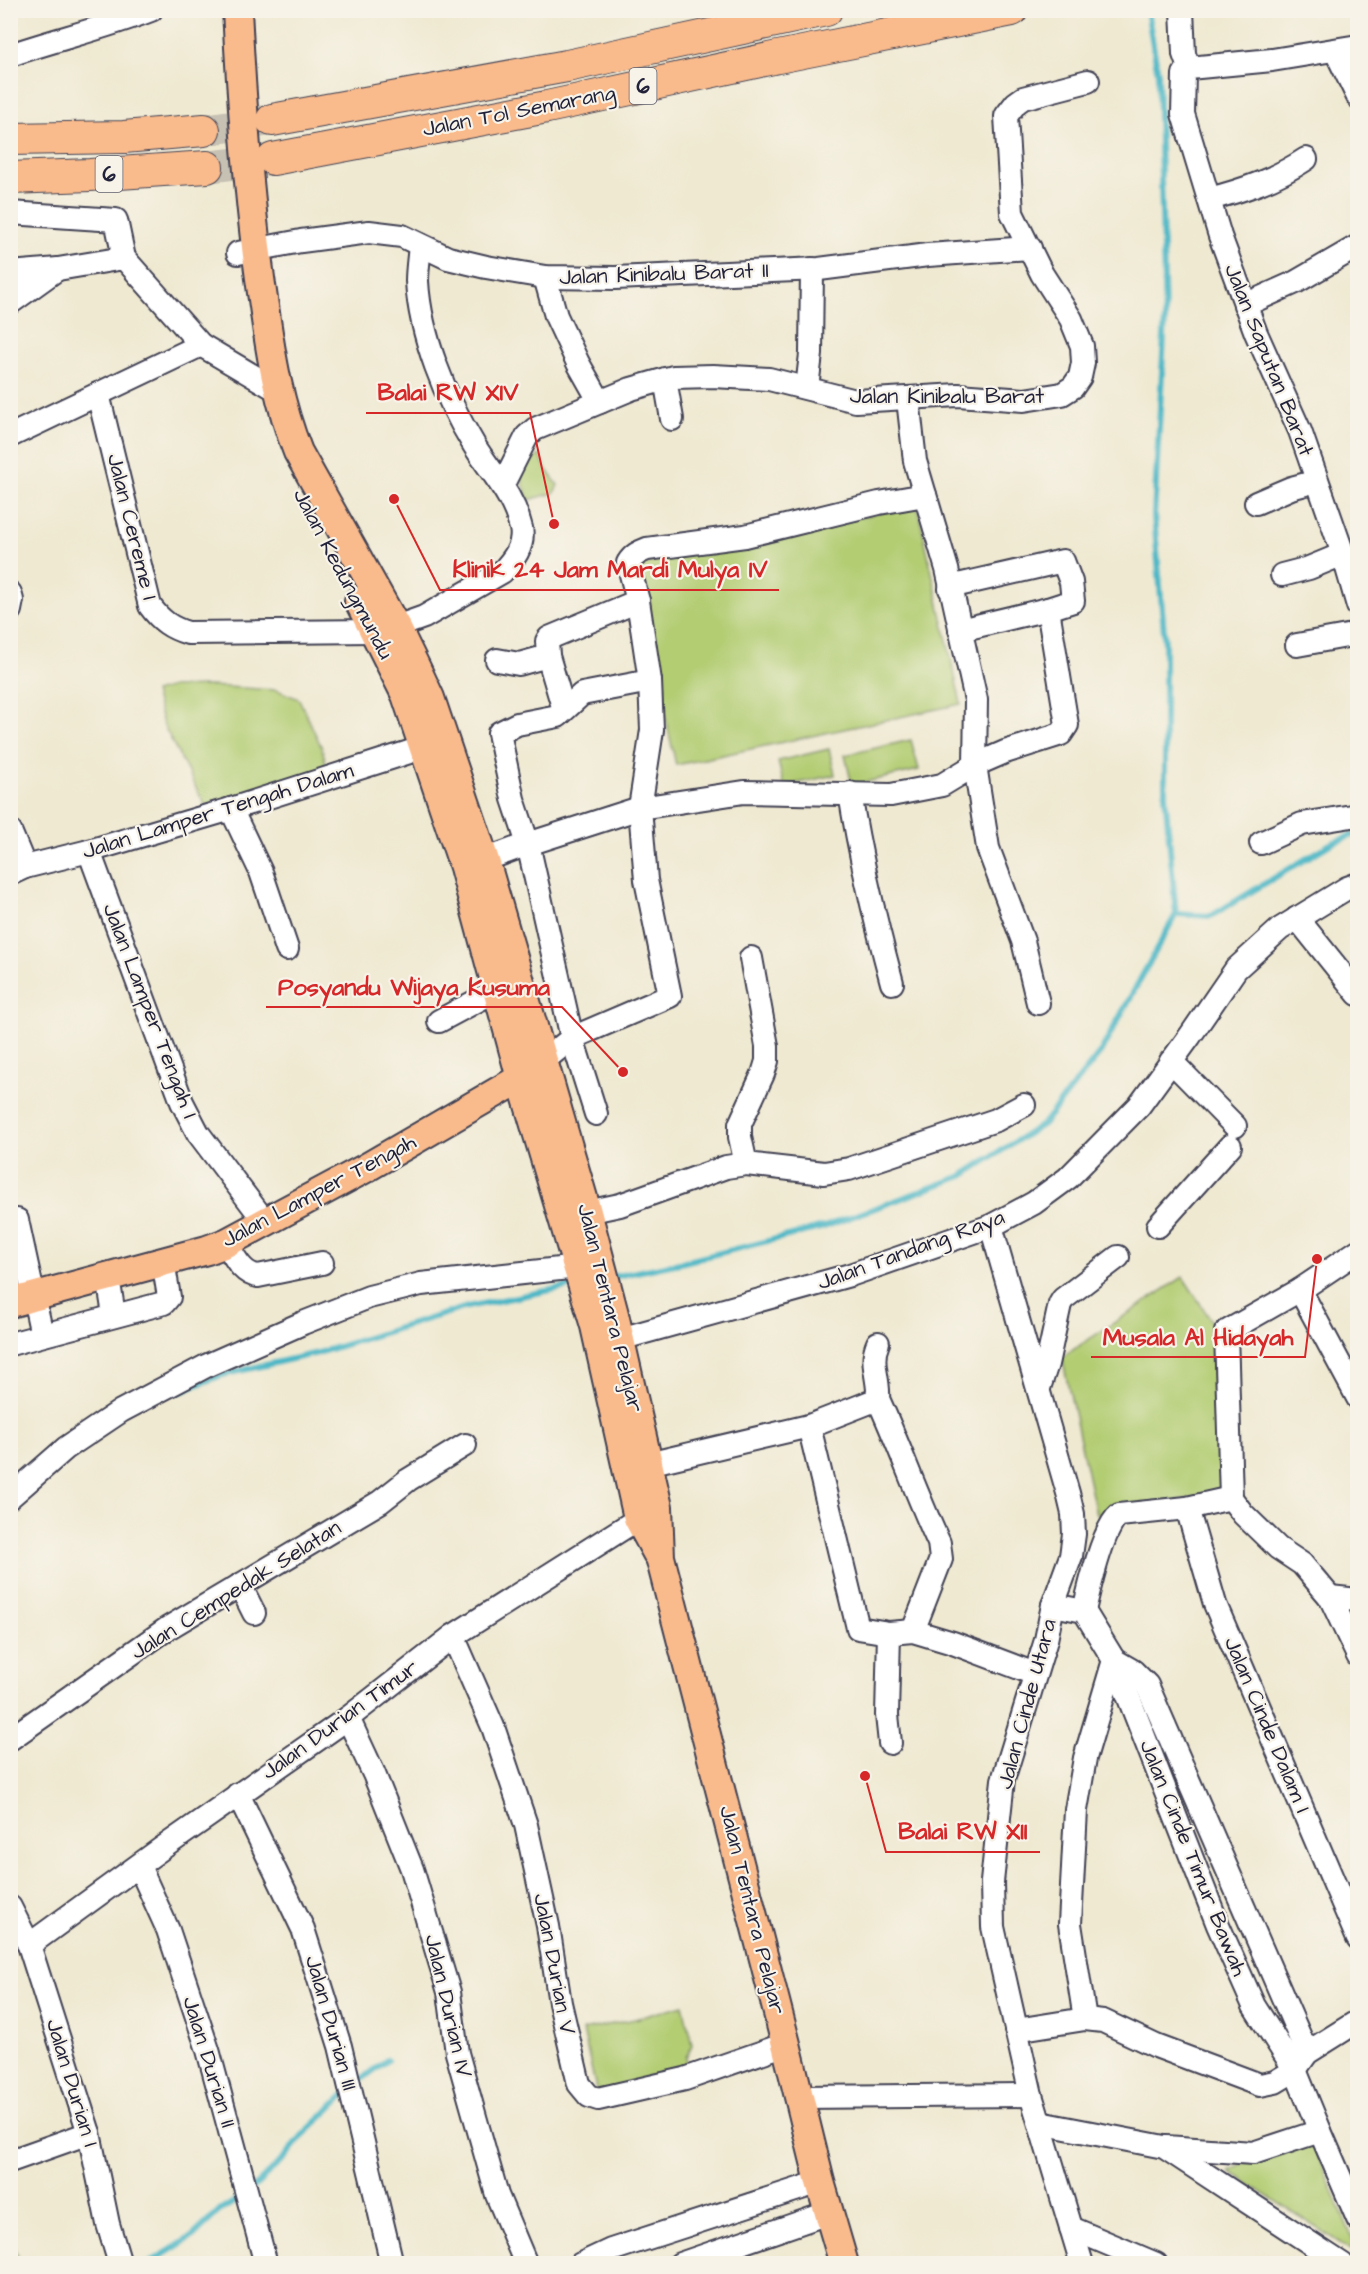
<svg xmlns="http://www.w3.org/2000/svg" width="1368" height="2274" font-family="'Architects Daughter',sans-serif">
	<style>
		.green { fill: #b3cd73; stroke: #6a7857; stroke-width: 1.5 }
		.lines { fill: none; stroke-linecap: round; stroke-linejoin: round }
		.stream { stroke: #4bb7c6; stroke-width: 6 }
		.highway-tunnel { stroke: #c6c1b3; stroke-width: 32; stroke-dasharray: 32 16; stroke-linecap: butt }
		.minor-casing { stroke: #414052; stroke-width: 26 }
		.major-casing { stroke: #414052; stroke-width: 32 }
		.highway-casing { stroke: #414052; stroke-width: 34 }
		.minor { stroke: #fff; stroke-width: 22 }
		.major { stroke: #fabb8c; stroke-width: 28 }
		.highway { stroke: #fabb8c; stroke-width: 32 }
		.labels { text-anchor: middle; dominant-baseline: central; stroke-width: 4.5; stroke-linejoin: round; paint-order: stroke }
		.shield { fill: #f7f3e8; stroke: #62616f; stroke-width: 1.5 }
		.shield-label { font-size: 21px; font-weight: bold; fill: #22223b }
		.street-label { font-size: 22px; fill: #22223b; stroke: #f7f3e8 }
		.leader { fill: none; stroke: #d62828; stroke-width: 2 }
		.callout-dot { fill: #d62828; stroke: #f7f3e8; stroke-width: 2 }
		.callout-label { font-size: 24px; text-anchor: middle; font-weight: bold; fill: #d62828; stroke: #f7f3e8; stroke-width: 4.5; stroke-linejoin: round; paint-order: stroke }
	</style>
	<rect width="100%" height="100%" fill="#f7f3e8"/>
	<filter id="ink" filterUnits="userSpaceOnUse"><feTurbulence type="fractalNoise" baseFrequency=".0167" numOctaves="2"/><feDisplacementMap in="SourceGraphic" scale="12" xChannelSelector="R" yChannelSelector="G"/><feConvolveMatrix kernelMatrix="1 2 1 2 8 2 1 2 1" color-interpolation-filters="sRGB"/></filter>
	<filter id="wash" filterUnits="userSpaceOnUse"><feTurbulence type="fractalNoise" baseFrequency=".008" numOctaves="4" result="noise"/><feDisplacementMap in="SourceGraphic" scale="24" xChannelSelector="R" yChannelSelector="G"/><feGaussianBlur stdDeviation="1.35" result="paint"/><feColorMatrix in="noise" values="0 0 0 0 0 0 0 0 0 0 0 0 0 0 0 0 0 1.4 0 .05"/><feComposite in="paint" operator="in"/></filter>
	<g filter="url(#wash)">
		<rect width="100%" height="100%" fill="#efe9d1"/>
		<g class="green">
			<path d="M 540,455 L 546,469 L 558,485 L 554,493 L 528,500 L 521,476 L 526,465 Z"/>
			<path d="M 917,505 L 961,704 L 676,765 L 632,566 Z"/>
			<path d="M 208,686 L 277,690 L 299,699 L 322,748 L 327,768 L 206,807 L 163,724 L 154,692 L 172,687 Z"/>
			<path d="M 911,740 L 919,770 L 852,785 L 845,755 Z"/>
			<path d="M 829,749 L 835,775 L 784,786 L 778,761 Z"/>
			<path d="M 1183,1277 L 1220,1334 L 1224,1493 L 1096,1514 L 1062,1357 Z"/>
			<path d="M 683,2005 L 692,2045 L 686,2057 L 687,2070 L 597,2094 L 583,2030 L 635,2019 Z"/>
			<path d="M 1306,2127 L 1357,2249 L 1357,2254 L 1229,2171 L 1259,2157 Z"/>
			<path d="M 11,2234 L 20,2263 L 11,2263 Z"/>
		</g>
		<g class="lines">
			<g class="stream">
				<path d="M 1176,914 L 1211,916 L 1332,843 L 1358,833"/>
				<path d="M 612,1277 L 680,1263 L 824,1227 L 962,1176 L 1043,1124 L 1100,1053 L 1176,914 L 1165,794 L 1165,644 L 1154,516 L 1165,318 L 1158,74 L 1147,10"/>
				<path d="M 178,1392 L 222,1375 L 318,1353 L 467,1307 L 576,1285"/>
				<path d="M 354,2085 L 387,2060"/>
				<path d="M 251,2190 L 286,2156 L 301,2137 L 347,2092"/>
				<path d="M 148,2264 L 193,2236 L 218,2212 L 243,2196"/>
				<path d="M 660,2264 L 676,2258"/>
			</g>
		</g>
	</g>
	<g filter="url(#ink)">
		<g class="lines">
			<g class="highway-tunnel">
				<path d="M 204,130 L 271,120"/>
				<path d="M 207,167 L 273,159"/>
			</g>
			<defs>
				<g id="minor">
					<path d="M 1182,10 L 1184,54 L 1189,68"/>
					<path d="M 1358,46 L 1272,60 L 1189,68 L 1184,74 L 1183,114 L 1220,236 L 1256,333 L 1300,431 L 1343,554 L 1358,606"/>
					<path d="M 1335,50 L 1358,97"/>
					<path d="M 10,55 C 57,39 105,28 151,10"/>
					<path d="M 1209,199 C 1244,190 1276,179 1306,159"/>
					<path d="M 10,213 L 116,220 L 124,258"/>
					<path d="M 238,253 L 301,241 L 369,232 L 402,236 L 448,258 L 486,267 L 545,277 L 615,278 L 819,269 L 928,255 L 1030,248"/>
					<path d="M 10,273 L 58,269 L 124,258 L 201,345"/>
					<path d="M 545,277 L 556,316 L 578,363 L 600,402"/>
					<path d="M 10,303 L 56,270"/>
					<path d="M 1245,305 L 1296,282 L 1358,246"/>
					<path d="M 665,379 L 672,419"/>
					<path d="M 807,388 L 811,354 L 812,269"/>
					<path d="M 98,394 L 150,606 C 161,621 171,628 188,633 L 376,631 L 396,627 L 424,617 L 502,572 C 513,560 525,546 521,528 C 513,494 491,473 474,445 C 446,399 420,336 417,281 C 417,270 419,257 420,245"/>
					<path d="M 10,436 L 201,345 L 277,390"/>
					<path d="M 503,484 L 527,436 L 535,429 L 631,389 L 673,377 L 713,376 L 769,379 L 856,401 L 958,395 L 1024,400 L 1062,394 L 1073,387 L 1080,377 L 1083,363 L 1082,346 L 1071,319 L 1042,274 L 1012,213 L 1006,116 L 1016,103 L 1023,98 L 1088,81"/>
					<path d="M 1256,503 L 1291,488 L 1317,481"/>
					<path d="M 1282,575 L 1309,568 L 1343,554"/>
					<path d="M 950,589 L 958,585 L 1063,561 L 1071,582 L 1073,601 L 1048,609"/>
					<path d="M 10,593 L 12,600 L 10,610"/>
					<path d="M 960,630 L 1048,609 L 1067,725 L 1061,734 L 1005,752 L 975,765 L 988,848 L 1023,941 L 1038,1003"/>
					<path d="M 1297,645 L 1358,634"/>
					<path d="M 548,656 L 564,710"/>
					<path d="M 497,660 L 519,664 L 548,656 L 547,641 L 549,638 L 638,601"/>
					<path d="M 850,793 C 860,857 875,920 892,983"/>
					<path d="M 231,809 L 261,872 L 287,949"/>
					<path d="M 10,831 L 25,867"/>
					<path d="M 1261,843 L 1302,824 L 1358,815"/>
					<path d="M 89,851 L 182,1102 L 198,1133 L 266,1223"/>
					<path d="M 471,865 L 528,844 L 640,808 L 744,792 L 891,795 L 942,785 L 975,765 L 976,700 L 947,569 L 915,461 L 908,399"/>
					<path d="M 10,874 L 25,867 L 89,851 L 231,809 L 425,747"/>
					<path d="M 1297,918 L 1358,994"/>
					<path d="M 439,1021 L 497,990"/>
					<path d="M 1171,1061 L 1235,1126"/>
					<path d="M 532,1070 L 572,1038 L 670,996 L 646,880 L 640,808 L 652,730 L 650,681 L 638,601 L 628,563 C 633,555 639,552 647,549 L 745,536 L 879,503 L 925,495"/>
					<path d="M 596,1114 L 572,1038 L 528,844 L 513,799 L 499,733 L 517,724 L 558,716 L 582,694 L 650,681"/>
					<path d="M 746,1164 L 740,1137 L 740,1124 L 763,1074 L 767,1061 L 767,1046 L 751,958"/>
					<path d="M 587,1212 L 620,1205 L 726,1167 L 746,1164 L 824,1173 L 849,1169 L 996,1120 L 1024,1105"/>
					<path d="M 17,1220 L 42,1335"/>
					<path d="M 991,1226 L 1068,1493 L 1073,1514 L 1074,1534 L 1071,1556 L 1053,1605 L 1046,1640 L 1003,1780 L 992,1882 L 993,1927 L 1031,2095 L 1082,2264"/>
					<path d="M 1158,1226 L 1230,1146"/>
					<path d="M 226,1243 C 234,1255 241,1274 258,1276 L 322,1263"/>
					<path d="M 108,1277 L 114,1315"/>
					<path d="M 1300,1290 L 1358,1398"/>
					<path d="M 620,1339 L 850,1275 L 991,1226 L 1034,1203 L 1068,1178 L 1139,1106 L 1190,1036 L 1236,969 L 1280,929 L 1347,888 L 1358,884"/>
					<path d="M 10,1344 L 164,1303 L 169,1297 L 163,1261"/>
					<path d="M 1039,1388 L 1047,1364 L 1060,1304 L 1063,1299 L 1118,1257"/>
					<path d="M 878,1399 C 880,1380 869,1362 878,1343"/>
					<path d="M 809,1426 L 858,1628 L 889,1633 L 913,1631 L 953,1643 L 1035,1674"/>
					<path d="M 648,1464 L 809,1426 L 878,1399 C 900,1447 917,1496 939,1543 L 941,1559 L 913,1631"/>
					<path d="M 10,1497 L 66,1448 L 121,1411 L 208,1365 L 303,1323 L 369,1297 L 421,1284 L 578,1267"/>
					<path d="M 1231,1498 L 1226,1332 L 1300,1290 L 1358,1251"/>
					<path d="M 1231,1498 L 1243,1514 L 1278,1548 L 1302,1564 L 1330,1597 L 1358,1656"/>
					<path d="M 1187,1508 L 1215,1604 L 1358,1939"/>
					<path d="M 240,1585 L 254,1613"/>
					<path d="M 1330,1597 L 1358,1600"/>
					<path d="M 1053,1605 L 1084,1611 L 1114,1660 L 1218,1925 L 1254,2006 L 1295,2070 L 1320,2131"/>
					<path d="M 1084,1611 C 1089,1589 1103,1528 1119,1515 L 1187,1508 L 1231,1498"/>
					<path d="M 889,1633 L 887,1715 L 890,1743"/>
					<path d="M 453,1636 L 493,1727 L 526,1825 L 548,1926 L 560,2003 L 579,2084 L 589,2096 L 598,2099 L 685,2079 L 786,2044"/>
					<path d="M 348,1718 L 374,1774 L 412,1869 L 449,1992 L 457,2053 L 497,2195 L 526,2264"/>
					<path d="M 10,1739 L 168,1628 L 380,1502 L 408,1480 L 465,1445"/>
					<path d="M 238,1794 L 303,1929 L 340,2046 L 392,2264"/>
					<path d="M 139,1866 L 168,1930 L 208,2050 L 266,2264"/>
					<path d="M 10,1907 L 29,1945 L 89,2133 L 108,2224 L 120,2264"/>
					<path d="M 29,1945 L 161,1849 L 348,1718 L 453,1636 L 652,1510"/>
					<path d="M 1085,2019 L 1070,1924 L 1076,1810 L 1085,1758 L 1114,1660 L 1133,1671 L 1147,1685 L 1307,2053"/>
					<path d="M 1016,2030 L 1085,2019 L 1103,2021 L 1156,2046 L 1260,2085 L 1275,2082 L 1295,2070 L 1307,2053 L 1358,2021"/>
					<path d="M 799,2097 L 1031,2095"/>
					<path d="M 1040,2123 L 1164,2147 L 1342,2264"/>
					<path d="M 1166,2147 L 1253,2153 L 1320,2131 L 1358,2219"/>
					<path d="M 10,2161 L 89,2133"/>
					<path d="M 1071,2228 L 1156,2264"/>
					<path d="M 581,2264 L 611,2250 L 820,2182"/>
					<path d="M 680,2264 L 828,2213"/>
				</g>
				<g id="major">
					<path d="M 237,10 C 242,109 249,208 264,306 C 271,356 279,405 298,452 L 396,627 L 416,668 L 430,698 L 485,861 L 587,1212 L 614,1314 L 658,1507 L 660,1557 L 786,2044 L 820,2182 L 844,2264"/>
					<path d="M 359,601 L 406,695 L 464,867 L 521,1078 L 595,1326 L 638,1518 L 657,1553"/>
					<path d="M 10,1303 L 207,1250 L 226,1243 L 366,1168 L 521,1078"/>
				</g>
				<g id="highway">
					<path d="M 272,120 L 567,66 L 826,10"/>
					<path d="M 10,139 L 124,137 L 204,130"/>
					<path d="M 273,159 L 547,107 L 778,57 L 1012,10"/>
					<path d="M 10,178 L 90,175 L 207,167"/>
				</g>
			</defs>
			<use href="#minor" class="minor-casing"/>
			<use href="#major" class="major-casing"/>
			<use href="#highway" class="highway-casing"/>
			<use href="#minor" class="minor"/>
			<use href="#major" class="major"/>
			<use href="#highway" class="highway"/>
		</g>
	</g>
	<g class="labels">
		<g class="shield">
			<rect x="629.5" y="68" width="27" height="36" rx="4.5"/>
			<rect x="95.5" y="156" width="27" height="36" rx="4.5"/>
		</g>
		<g class="shield-label">
			<text x="643" y="86">6</text>
			<text x="109" y="174">6</text>
		</g>
		<g class="street-label">
			<text transform="translate(519 111) rotate(-11)">Jalan Tol Semarang</text>
			<text transform="translate(664 274) rotate(-2)">Jalan Kinibalu Barat II</text>
			<text transform="translate(1269 360) rotate(68)">Jalan Saputan Barat</text>
			<text x="947" y="396">Jalan Kinibalu Barat</text>
			<text transform="translate(132 527) rotate(76)">Jalan Cereme I</text>
			<text transform="translate(343 574) rotate(62)">Jalan Kedungmundu</text>
			<text transform="translate(218 811) rotate(-17)">Jalan Lamper Tengah Dalam</text>
			<text transform="translate(150 1011) rotate(69)">Jalan Lamper Tengah I</text>
			<text transform="translate(319 1191) rotate(-28)">Jalan Lamper Tengah</text>
			<text transform="translate(911 1250) rotate(-20)">Jalan Tandang Raya</text>
			<text transform="translate(610 1308) rotate(76)">Jalan Tentara Pelajar</text>
			<text transform="translate(236 1590) rotate(-32)">Jalan Cempedak Selatan</text>
			<text transform="translate(1027 1704) rotate(-75)">Jalan Cinde Utara</text>
			<text transform="translate(340 1720) rotate(-36)">Jalan Durian Timur</text>
			<text transform="translate(1267 1725) rotate(67)">Jalan Cinde Dalam I</text>
			<text transform="translate(1193 1858) rotate(68)">Jalan Cinde Timur Bawah</text>
			<text transform="translate(752 1910) rotate(76)">Jalan Tentara Pelajar</text>
			<text transform="translate(554 1964) rotate(79)">Jalan Durian V</text>
			<text transform="translate(448 2006) rotate(77)">Jalan Durian IV</text>
			<text transform="translate(331 2023) rotate(74)">Jalan Durian III</text>
			<text transform="translate(209 2062) rotate(73)">Jalan Durian II</text>
			<text transform="translate(72 2083) rotate(73)">Jalan Durian I</text>
		</g>
	</g>
	<path class="leader" d="M554 524L530 413H366M394 499L440 590H779M623 1072L562 1007H266M1317 1259L1305 1357H1091M865 1776L886 1852H1040"/>
	<g class="callout-dot">
		<circle cx="554" cy="524" r="6"/>
		<circle cx="394" cy="499" r="6"/>
		<circle cx="623" cy="1072" r="6"/>
		<circle cx="1317" cy="1259" r="6"/>
		<circle cx="865" cy="1776" r="6"/>
	</g>
	<g class="callout-label">
		<text x="448" y="400">Balai RW XIV</text>
		<text x="610" y="577">Klinik 24 Jam Mardi Mulya IV</text>
		<text x="414" y="995">Posyandu Wijaya Kusuma</text>
		<text x="1198" y="1345">Musala Al Hidayah</text>
		<text x="963" y="1839">Balai RW XII</text>
	</g>
	<rect width="1368" height="2274" fill="none" stroke="#f7f3e8" stroke-width="36"/>
</svg>
